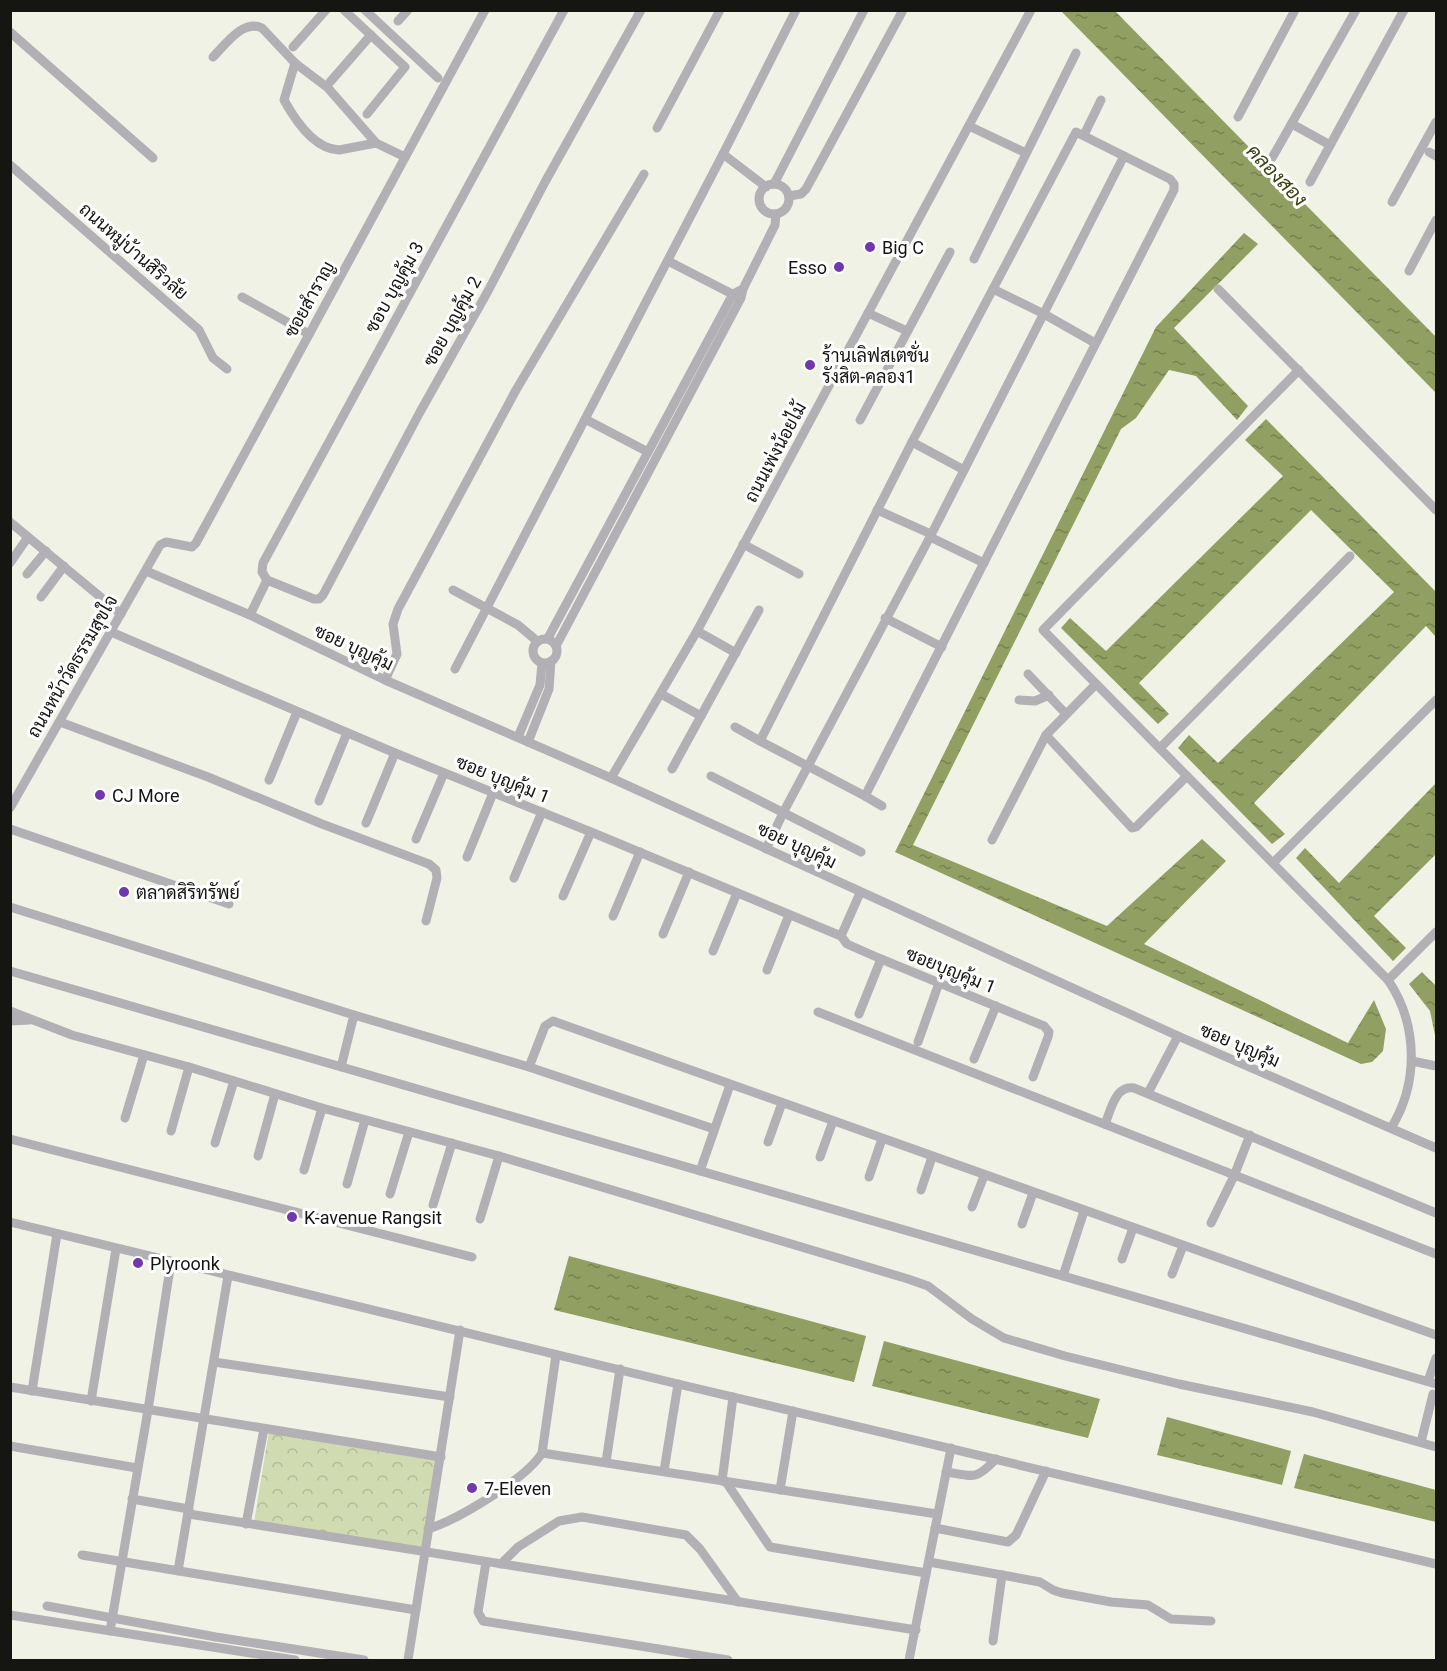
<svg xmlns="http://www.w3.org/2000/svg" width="1447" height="1671" font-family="Roboto,Sarabun,sans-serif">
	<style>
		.park { fill: url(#park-crowns) }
		.water { fill: url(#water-ripples) }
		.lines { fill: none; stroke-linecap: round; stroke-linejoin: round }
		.minor { stroke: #b2b0b5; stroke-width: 9 }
		.poi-dot { fill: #7137ad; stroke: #fff; stroke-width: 2 }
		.labels { text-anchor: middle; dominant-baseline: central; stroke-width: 6; stroke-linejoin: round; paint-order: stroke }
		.poi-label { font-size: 18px; fill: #151612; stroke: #fff; text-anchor: start }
		.street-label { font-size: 18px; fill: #151612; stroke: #fff }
		.water-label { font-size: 20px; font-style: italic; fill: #3b4315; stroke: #fff }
	</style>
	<defs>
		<pattern id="park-crowns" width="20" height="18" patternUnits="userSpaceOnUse" patternTransform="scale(1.5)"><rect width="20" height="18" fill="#d1dbb2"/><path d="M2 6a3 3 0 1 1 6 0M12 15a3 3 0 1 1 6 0" fill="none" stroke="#b3bb98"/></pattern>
		<pattern id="water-ripples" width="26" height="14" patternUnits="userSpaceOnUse" patternTransform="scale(1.5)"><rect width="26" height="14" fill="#929f63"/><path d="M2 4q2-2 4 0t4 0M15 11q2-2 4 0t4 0" fill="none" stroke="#768150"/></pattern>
	</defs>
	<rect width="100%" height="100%" fill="#eff2e5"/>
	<path class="park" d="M 269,1431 L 437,1458 L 423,1551 L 253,1528 Z"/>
	<g class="water">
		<path d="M 1061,11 L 1115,11 L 1436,337 L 1436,393 Z"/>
		<path d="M 1244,233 L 1258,244 L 1174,328 L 1248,406 L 1237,420 L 1196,376 L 1169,370 L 1136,418 L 1121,429 L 913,845 L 1107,926 L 1202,839 L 1226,861 L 1144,944 L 1348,1043 L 1374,1000 L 1386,1029 L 1383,1051 L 1372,1062 L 1361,1064 L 895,852 L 1156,327 Z"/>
		<path d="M 1266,419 L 1436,592 L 1436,637 L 1426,626 L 1254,803 L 1285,834 L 1272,844 L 1178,748 L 1189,735 L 1218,763 L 1394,592 L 1311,510 L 1139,683 L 1169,714 L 1158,724 L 1061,628 L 1070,618 L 1106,651 L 1283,476 L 1245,440 Z"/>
		<path d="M 1436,783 L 1436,854 L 1374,916 L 1406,948 L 1393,961 L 1296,858 L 1305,848 L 1339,883 Z"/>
		<path d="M 1422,972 L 1436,986 L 1436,1040 L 1430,1011 L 1409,984 Z"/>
		<path d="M 569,1256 L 866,1336 L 854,1382 L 554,1310 Z"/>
		<path d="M 884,1341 L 1100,1399 L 1088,1438 L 872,1386 Z"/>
		<path d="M 1167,1417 L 1291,1451 L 1282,1485 L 1157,1455 Z"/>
		<path d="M 1304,1454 L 1436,1490 L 1436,1522 L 1294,1488 Z"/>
	</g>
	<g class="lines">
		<g class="minor">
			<path d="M 344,10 L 405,67 L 367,114"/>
			<path d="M 365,10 L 438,78"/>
			<path d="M 398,21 L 408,10"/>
			<path d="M 10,32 L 153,158"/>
			<path d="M 293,47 L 326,10"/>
			<path d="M 213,57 C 226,44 243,19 262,28 L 295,63 L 284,100 C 295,120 314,149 339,150 L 376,143 L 405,157"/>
			<path d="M 295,63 L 328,88 L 376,143"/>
			<path d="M 330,82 L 371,35"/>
			<path d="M 1238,117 L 1295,10"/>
			<path d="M 1292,124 L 1330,145"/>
			<path d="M 969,126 L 1026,153"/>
			<path d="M 657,128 L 720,10"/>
			<path d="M 1076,132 L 1170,179 L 1174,184 L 1174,190 L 865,796 L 760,741 L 912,442 Z"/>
			<path d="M 1084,135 L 1101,100"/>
			<path d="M 1429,152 L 1436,156"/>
			<path d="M 723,154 L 766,187"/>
			<path d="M 1272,158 L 1356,10"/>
			<path d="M 10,165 L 199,330 L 213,358 L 227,369"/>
			<path d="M 1310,182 L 1404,10"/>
			<path d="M 774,184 L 864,10"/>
			<circle cx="774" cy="199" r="15"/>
			<path d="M 789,196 L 801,194 L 806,189 L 903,10"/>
			<path d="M 1392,202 L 1436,122"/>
			<path d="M 974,259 L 1076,53"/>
			<path d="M 668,261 L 738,297"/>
			<path d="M 1409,271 L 1436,220"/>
			<path d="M 993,289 L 1044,314 L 1095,343"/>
			<path d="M 1218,289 L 1436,510"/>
			<path d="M 242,297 L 309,334"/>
			<path d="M 868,313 L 907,331"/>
			<path d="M 1299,370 L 1043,630 L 1388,980 C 1418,1024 1419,1083 1391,1128"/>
			<path d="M 585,419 L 648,452"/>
			<path d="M 860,420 L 950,252"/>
			<path d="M 912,442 L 964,470"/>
			<path d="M 877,510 L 931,534"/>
			<path d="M 10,522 L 121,614"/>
			<path d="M 930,537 L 984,563"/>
			<path d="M 743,544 L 799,574"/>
			<path d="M 10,563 L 28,537"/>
			<path d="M 146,571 L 250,615 L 385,680 L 611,778 L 1178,1036 L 1436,1148"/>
			<path d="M 27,574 L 46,551"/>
			<path d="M 267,580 L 314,599 L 319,599 L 323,595 L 420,412 L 488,291 L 545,182 L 641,10"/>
			<path d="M 267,580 L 262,572 L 263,563 L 564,10"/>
			<path d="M 453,590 L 518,625 L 537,641"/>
			<path d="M 41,597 L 64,566"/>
			<path d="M 250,615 L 267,580"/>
			<path d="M 885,618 L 942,647"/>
			<path d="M 697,631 L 736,653"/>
			<path d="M 111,632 L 395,753 L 591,832 L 841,936 L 860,893"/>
			<path d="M 548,638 L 733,294 L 743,289"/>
			<circle cx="545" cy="651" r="12"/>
			<path d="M 556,646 L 741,298 L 743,289 L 775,225 L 776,214"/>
			<path d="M 455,669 L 723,154 L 796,10"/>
			<path d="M 1028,674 L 1066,714"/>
			<path d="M 385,680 L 397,654 L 393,624 L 398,609 L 516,390 L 644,174"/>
			<path d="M 1096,684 L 1046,735 L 1132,828 L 1136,827 L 1187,776"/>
			<path d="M 661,694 L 701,716"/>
			<path d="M 1019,700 L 1035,701 L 1049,695"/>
			<path d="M 60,722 L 208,777 L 322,824 L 429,864 L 436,870 L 437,878 L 426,921"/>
			<path d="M 735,727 L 760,741"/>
			<path d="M 518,737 L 540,685 L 542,663"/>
			<path d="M 528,742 L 549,689 L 551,661"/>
			<path d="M 1160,748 L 1350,556"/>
			<path d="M 672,769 L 759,610"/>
			<path d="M 711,776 L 861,852"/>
			<path d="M 611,778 L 697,631 L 1031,10"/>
			<path d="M 269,780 L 297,712"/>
			<path d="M 865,796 L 882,806"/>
			<path d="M 319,801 L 347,733"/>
			<path d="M 10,808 L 160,545 L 166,542 L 192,547 L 196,543 L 485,10"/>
			<path d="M 366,823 L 395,753"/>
			<path d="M 10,829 L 229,904"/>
			<path d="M 416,839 L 444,773"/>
			<path d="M 992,840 L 1046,735"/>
			<path d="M 766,849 L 783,813 L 930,537 L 1124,156"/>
			<path d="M 467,857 L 493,793"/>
			<path d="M 1274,862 L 1436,700"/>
			<path d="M 514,878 L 542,812"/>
			<path d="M 563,896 L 591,832"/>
			<path d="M 10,907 L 354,1015"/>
			<path d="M 613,916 L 640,852"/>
			<path d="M 663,934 L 689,872"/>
			<path d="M 841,936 L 847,944 L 881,959 L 1044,1026 L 1049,1032 L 1048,1037 L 1033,1077"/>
			<path d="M 713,951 L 737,893"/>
			<path d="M 767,970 L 789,915"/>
			<path d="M 10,971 L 1436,1384"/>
			<path d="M 1388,980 L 1436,932"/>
			<path d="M 10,1011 L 72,1035 L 189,1067 L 322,1108 L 499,1156 L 908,1279 L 928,1286 L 972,1319 L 1004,1338 L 1065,1356 L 1179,1384 L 1313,1412 L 1436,1447"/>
			<path d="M 818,1012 L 1436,1254"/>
			<path d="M 859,1014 L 881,959"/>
			<path d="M 10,1021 L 30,1020"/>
			<path d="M 918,1042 L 939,983"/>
			<path d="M 974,1059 L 996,1006"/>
			<path d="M 1412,1061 L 1436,1066"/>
			<path d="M 341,1067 L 354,1015 L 529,1067 L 545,1026 L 553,1021 L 1436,1335"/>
			<path d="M 529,1067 L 714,1129"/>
			<path d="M 1148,1093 L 1178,1036"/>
			<path d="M 125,1118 L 144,1055"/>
			<path d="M 1105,1124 C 1111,1110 1115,1085 1134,1088 L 1436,1213"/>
			<path d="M 171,1131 L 189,1067"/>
			<path d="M 10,1139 L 472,1257"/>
			<path d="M 768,1142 L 782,1103"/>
			<path d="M 215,1143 L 234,1081"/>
			<path d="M 258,1156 L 275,1094"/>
			<path d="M 820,1157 L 833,1121"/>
			<path d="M 304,1170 L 322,1108"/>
			<path d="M 700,1171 L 730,1085"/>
			<path d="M 869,1177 L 882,1139"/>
			<path d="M 347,1184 L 365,1120"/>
			<path d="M 921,1190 L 932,1157"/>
			<path d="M 390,1194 L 409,1132"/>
			<path d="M 433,1205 L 452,1143"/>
			<path d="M 972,1207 L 984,1176"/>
			<path d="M 480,1219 L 499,1156"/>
			<path d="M 10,1222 L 678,1384 L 1436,1564"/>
			<path d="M 1211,1223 L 1234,1176 L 1250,1135"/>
			<path d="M 1022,1224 L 1033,1193"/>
			<path d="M 1122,1259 L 1133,1228"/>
			<path d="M 1172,1274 L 1183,1246"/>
			<path d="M 1063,1276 L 1084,1211"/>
			<path d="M 214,1362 L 450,1397"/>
			<path d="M 1428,1381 L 1436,1358"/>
			<path d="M 10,1387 L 441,1457"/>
			<path d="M 32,1391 L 57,1234"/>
			<path d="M 91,1401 L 116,1249"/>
			<path d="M 1421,1442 L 1433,1394"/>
			<path d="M 10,1446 L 137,1468"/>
			<path d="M 542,1453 L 937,1514"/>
			<path d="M 606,1462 L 620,1369"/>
			<path d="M 664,1471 L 678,1384"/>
			<path d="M 946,1472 C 974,1476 975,1481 996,1459"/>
			<path d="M 722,1481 L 733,1397"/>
			<path d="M 726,1482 L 770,1547 L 926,1573"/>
			<path d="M 780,1490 L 793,1411"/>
			<path d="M 132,1499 L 189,1509"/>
			<path d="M 189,1514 L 916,1630"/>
			<path d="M 246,1524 L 264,1429"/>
			<path d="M 935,1528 L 1008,1542 L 1016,1535 L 1046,1471"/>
			<path d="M 428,1529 C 457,1520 526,1479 542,1453 L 556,1355"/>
			<path d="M 82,1555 L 416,1610"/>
			<path d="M 486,1562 L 478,1612 L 483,1621 L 728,1660"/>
			<path d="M 929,1562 L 1002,1575 L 993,1641"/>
			<path d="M 501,1564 L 518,1547 L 559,1521 L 582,1517 L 686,1535 L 700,1549 L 738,1602"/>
			<path d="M 178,1571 L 228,1276"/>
			<path d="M 1002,1575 L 1040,1582 L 1053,1590 L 1062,1593 L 1111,1602 L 1148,1605 L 1171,1619 L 1211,1621"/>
			<path d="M 47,1606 L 216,1637 L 364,1660"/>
			<path d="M 10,1615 L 295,1660"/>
			<path d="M 110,1631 L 148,1410 L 171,1262"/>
			<path d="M 408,1660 L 460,1330"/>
			<path d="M 909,1660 L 951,1448"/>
		</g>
	</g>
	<g class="poi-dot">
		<circle cx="870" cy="247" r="6"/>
		<circle cx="839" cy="267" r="6"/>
		<circle cx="810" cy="365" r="6"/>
		<circle cx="100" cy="795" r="6"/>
		<circle cx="124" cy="892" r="6"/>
		<circle cx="292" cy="1217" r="6"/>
		<circle cx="138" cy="1263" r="6"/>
		<circle cx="472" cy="1488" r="6"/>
	</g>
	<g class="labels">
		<g class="poi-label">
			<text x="882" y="247">Big C</text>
			<text x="827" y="267" text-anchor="end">Esso</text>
			<text x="822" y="355">ร้านเลิฟสเตชั่น<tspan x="822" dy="21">รังสิต-คลอง1</tspan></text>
			<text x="112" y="795">CJ More</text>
			<text x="136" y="892">ตลาดสิริทรัพย์</text>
			<text x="304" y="1217">K-avenue Rangsit</text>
			<text x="150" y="1263">Plyroonk</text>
			<text x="484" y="1488">7-Eleven</text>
		</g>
		<g class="street-label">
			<text transform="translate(134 251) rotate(41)">ถนนหมู่บ้านสิริวลัย</text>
			<text transform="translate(394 287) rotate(-61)">ซอบ บุญคุ้ม 3</text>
			<text transform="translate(309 299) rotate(-61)">ซอยสำราญ</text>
			<text transform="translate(452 321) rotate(-61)">ซอย บุญคุ้ม 2</text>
			<text transform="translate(775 452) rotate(-62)">ถนนเพ่งน้อยไม้</text>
			<text transform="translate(354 647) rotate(25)">ซอย บุญคุ้ม</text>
			<text transform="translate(72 666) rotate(-60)">ถนนหน้าวัดธรรมสุขใจ</text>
			<text transform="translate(503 779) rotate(22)">ซอย บุญคุ้ม 1</text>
			<text transform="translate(797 845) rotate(25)">ซอย บุญคุ้ม</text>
			<text transform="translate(951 970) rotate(22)">ซอยบุญคุ้ม 1</text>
			<text transform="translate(1240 1045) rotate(23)">ซอย บุญคุ้ม</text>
		</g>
		<g class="water-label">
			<text transform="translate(1277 175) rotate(46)">คลองสอง</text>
		</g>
	</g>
	<rect width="1447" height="1671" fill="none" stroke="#151612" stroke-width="24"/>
</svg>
